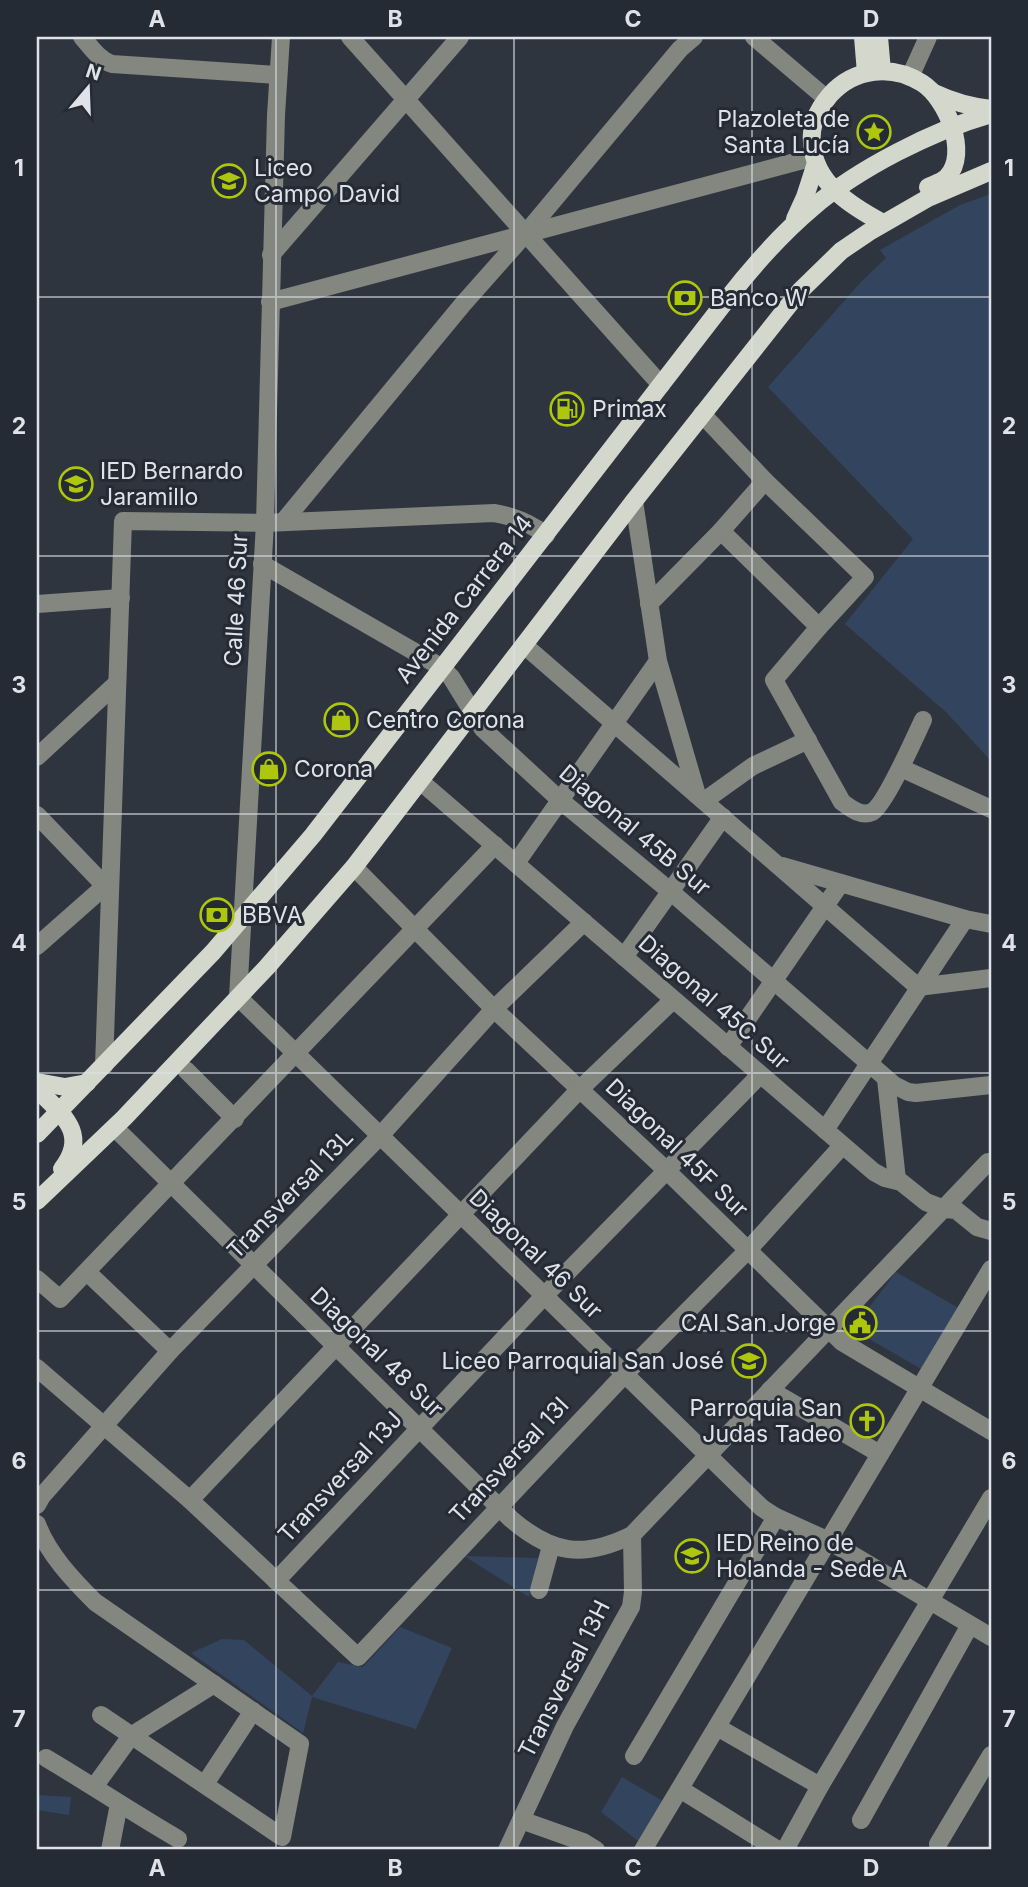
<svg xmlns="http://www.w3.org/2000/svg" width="1028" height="1887" font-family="Inter,sans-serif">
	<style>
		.green { fill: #33455e }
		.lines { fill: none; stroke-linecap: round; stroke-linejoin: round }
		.minor { stroke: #848680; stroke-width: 18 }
		.major { stroke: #d4d7cb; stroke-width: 18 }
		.grid { fill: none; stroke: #dfe3e9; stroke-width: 2; stroke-opacity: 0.55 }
		.labels { text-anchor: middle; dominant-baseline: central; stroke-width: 6; stroke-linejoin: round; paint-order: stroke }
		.poi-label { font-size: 23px; fill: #dfe3e9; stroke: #252b34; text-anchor: start }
		.street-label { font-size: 23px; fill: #dfe3e9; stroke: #252b34 }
		.neatline { fill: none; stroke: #dfe3e9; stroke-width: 2.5 }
		.grid-label { font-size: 23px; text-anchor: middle; font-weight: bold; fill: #dfe3e9 }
	</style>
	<rect width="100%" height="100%" fill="#2e353f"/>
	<g class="green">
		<path d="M 991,194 L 991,761 L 947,713 L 845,624 L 913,539 L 768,387 L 861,282 L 886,258 L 880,250 L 960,205 Z"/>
		<path d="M 896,1272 L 962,1310 L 925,1371 L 862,1335 L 870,1321 L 862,1317 Z"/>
		<path d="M 464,1556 L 538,1558 L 529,1597 Z"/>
		<path d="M 400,1627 L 452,1648 L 416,1729 L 312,1697 L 303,1733 L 191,1653 L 222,1639 L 244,1640 L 312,1696 L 338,1662 L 363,1667 Z"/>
		<path d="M 622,1777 L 666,1803 L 641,1843 L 601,1812 Z"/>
		<path d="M 37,1795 L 71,1797 L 69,1815 L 37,1810 Z"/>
	</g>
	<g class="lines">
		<g class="minor">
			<path d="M 82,37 C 91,47 99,60 112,64 L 278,75"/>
			<path d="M 281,37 L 276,115 L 265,523 L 238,997 L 762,1508 L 776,1517 L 829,1541 L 991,1637"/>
			<path d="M 350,37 L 661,385"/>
			<path d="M 754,37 L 827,99"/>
			<path d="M 910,77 L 928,37"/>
			<path d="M 271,255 L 460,37"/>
			<path d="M 270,302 L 814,157"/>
			<path d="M 702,414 L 765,481 L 865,577 L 819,627 L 774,680 L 842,802 C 850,808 861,817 872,812 C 885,805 915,737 923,720"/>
			<path d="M 634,501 L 658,661 L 697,795"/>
			<path d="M 283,522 L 463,304 L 526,233 L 680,49 L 694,37"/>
			<path d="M 721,531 L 819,627"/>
			<path d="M 262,564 L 441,667 L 451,677 L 483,729 L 560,800 L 670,891 L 894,1085 L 908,1092 L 916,1093 L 991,1085"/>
			<path d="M 37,604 L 121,598"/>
			<path d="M 649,604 L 721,531 L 765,481"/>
			<path d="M 524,645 L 918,987 L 991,978"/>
			<path d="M 37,757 L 117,683"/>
			<path d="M 901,768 L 991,809"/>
			<path d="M 420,781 L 874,1172 L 885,1178 L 901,1182 L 926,1202 L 944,1209 L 956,1210 L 977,1227 L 991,1231"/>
			<path d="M 704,801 L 753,766 L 808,740"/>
			<path d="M 37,815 L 109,890"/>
			<path d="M 516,863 L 658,661"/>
			<path d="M 782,866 L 965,919 L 991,924"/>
			<path d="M 354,867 L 494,1009 L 666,1170 L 842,1342 L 991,1431"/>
			<path d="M 37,946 L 105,886"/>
			<path d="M 624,957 L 723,817"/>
			<path d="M 728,1047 L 841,883"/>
			<path d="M 104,1066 L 123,521 L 265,523 L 494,513 C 513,516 530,523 546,535"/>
			<path d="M 186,1070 L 235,1119"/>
			<path d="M 886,1079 L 897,1180"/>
			<path d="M 115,1128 L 511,1519 C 552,1554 583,1559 632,1535 L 988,1162"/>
			<path d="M 825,1130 L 965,919"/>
			<path d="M 87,1272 L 170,1351"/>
			<path d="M 37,1279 L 60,1299 L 495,845"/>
			<path d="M 37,1368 L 190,1500 L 358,1657 L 624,1375 L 748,1250 L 842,1146"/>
			<path d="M 770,1390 L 880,1454"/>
			<path d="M 190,1500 L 580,1089 L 673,1000"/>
			<path d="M 37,1505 L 42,1496 L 170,1351 L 380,1136 L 494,1009 L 584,922"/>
			<path d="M 37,1524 C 48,1554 73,1580 95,1602 L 300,1744 L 282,1837 L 101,1715"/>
			<path d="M 276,1581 L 544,1296 L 760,1075"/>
			<path d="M 539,1590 L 551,1546"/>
			<path d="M 717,1727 L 820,1786"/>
			<path d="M 634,1756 L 776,1517"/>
			<path d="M 46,1758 C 90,1784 133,1813 178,1839"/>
			<path d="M 205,1784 L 253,1711"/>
			<path d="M 94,1787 L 131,1736 L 214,1684"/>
			<path d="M 680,1789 L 778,1850"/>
			<path d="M 521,1820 L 583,1842 L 596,1850"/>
			<path d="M 861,1820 L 970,1625"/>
			<path d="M 938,1844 L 991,1755"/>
			<path d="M 110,1850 L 119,1804"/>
			<path d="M 507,1850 L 565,1726 L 631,1607 L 633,1592 L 632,1535"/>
			<path d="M 643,1850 L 991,1269"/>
			<path d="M 785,1850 L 820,1786 L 991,1498"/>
		</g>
		<g class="major">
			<path d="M 863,37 L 866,73"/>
			<path d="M 879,37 L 882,71"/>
			<path d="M 934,93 C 953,102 971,107 991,109"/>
			<path d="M 795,219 L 805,197 L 816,163"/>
			<path d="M 883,223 C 851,206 814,183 812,143 C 810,125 818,109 830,95 C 854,68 892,64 922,83 C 946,98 970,153 947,177 C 942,182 934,184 928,187"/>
			<path d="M 37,1082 L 65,1087 L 87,1083"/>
			<path d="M 37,1089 C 61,1114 90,1133 62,1169"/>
			<path d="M 37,1134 L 213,952 L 313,835 L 728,298 C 753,266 780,235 812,208 C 859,168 932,131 991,114"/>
			<path d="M 37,1201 L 124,1118 L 267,967 L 354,867 L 634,501 L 800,291 L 841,251 L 869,232 L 928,198 L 991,171"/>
		</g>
	</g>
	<path class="grid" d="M 276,37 L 276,1850M 514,37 L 514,1850M 752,37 L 752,1850M 37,297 L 991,297M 37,556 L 991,556M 37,814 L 991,814M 37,1073 L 991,1073M 37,1331 L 991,1331M 37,1590 L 991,1590"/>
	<defs>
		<symbol id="sight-ring" viewBox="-11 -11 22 22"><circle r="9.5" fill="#252b34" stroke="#aec60c" stroke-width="1.5"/><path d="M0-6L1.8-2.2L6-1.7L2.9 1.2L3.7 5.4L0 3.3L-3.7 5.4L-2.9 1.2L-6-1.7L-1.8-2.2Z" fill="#aec60c"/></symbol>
		<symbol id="university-ring" viewBox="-11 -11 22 22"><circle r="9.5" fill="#252b34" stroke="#aec60c" stroke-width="1.5"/><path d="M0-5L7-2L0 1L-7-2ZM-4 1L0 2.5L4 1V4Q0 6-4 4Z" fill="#aec60c"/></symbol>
		<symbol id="bank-ring" viewBox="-11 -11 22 22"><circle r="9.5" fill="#252b34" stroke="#aec60c" stroke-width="1.5"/><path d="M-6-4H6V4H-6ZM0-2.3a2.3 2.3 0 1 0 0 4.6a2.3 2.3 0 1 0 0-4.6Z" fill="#aec60c"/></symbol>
		<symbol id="fuel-ring" viewBox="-11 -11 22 22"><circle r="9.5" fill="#252b34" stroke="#aec60c" stroke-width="1.5"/><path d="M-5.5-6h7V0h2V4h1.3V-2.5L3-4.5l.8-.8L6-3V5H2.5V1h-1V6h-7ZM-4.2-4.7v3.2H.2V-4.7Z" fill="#aec60c"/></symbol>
		<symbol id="school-ring" viewBox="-11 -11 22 22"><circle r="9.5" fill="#252b34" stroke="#aec60c" stroke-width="1.5"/><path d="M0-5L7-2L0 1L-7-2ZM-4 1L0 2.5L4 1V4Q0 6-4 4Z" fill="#aec60c"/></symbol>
		<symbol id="shop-ring" viewBox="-11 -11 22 22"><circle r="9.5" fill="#252b34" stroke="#aec60c" stroke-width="1.5"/><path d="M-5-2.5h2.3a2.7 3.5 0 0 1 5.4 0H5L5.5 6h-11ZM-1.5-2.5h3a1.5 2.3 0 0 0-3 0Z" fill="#aec60c"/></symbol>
		<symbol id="civic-ring" viewBox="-11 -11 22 22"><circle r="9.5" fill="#252b34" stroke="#aec60c" stroke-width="1.5"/><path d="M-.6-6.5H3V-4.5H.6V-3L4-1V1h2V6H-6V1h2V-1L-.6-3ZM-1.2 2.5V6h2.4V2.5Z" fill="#aec60c"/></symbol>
		<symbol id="church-ring" viewBox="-11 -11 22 22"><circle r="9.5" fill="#252b34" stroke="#aec60c" stroke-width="1.5"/><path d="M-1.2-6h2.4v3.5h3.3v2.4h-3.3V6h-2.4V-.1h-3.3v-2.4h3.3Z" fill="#aec60c"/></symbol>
	</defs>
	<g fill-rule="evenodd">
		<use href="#sight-ring" x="855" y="113" width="38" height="38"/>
		<use href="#university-ring" x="210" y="162" width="38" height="38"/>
		<use href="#bank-ring" x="666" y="279" width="38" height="38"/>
		<use href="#fuel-ring" x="548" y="390" width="38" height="38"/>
		<use href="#school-ring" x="57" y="465" width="38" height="38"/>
		<use href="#shop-ring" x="322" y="701" width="38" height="38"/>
		<use href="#shop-ring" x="250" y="750" width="38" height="38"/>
		<use href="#bank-ring" x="198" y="896" width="38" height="38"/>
		<use href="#civic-ring" x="841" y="1304" width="38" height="38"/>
		<use href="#school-ring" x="730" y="1342" width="38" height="38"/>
		<use href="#church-ring" x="848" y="1402" width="38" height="38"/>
		<use href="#school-ring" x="673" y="1537" width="38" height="38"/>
	</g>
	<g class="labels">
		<g class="poi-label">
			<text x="850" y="119" text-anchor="end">Plazoleta de<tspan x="850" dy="26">Santa Lucía</tspan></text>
			<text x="254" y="168">Liceo<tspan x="254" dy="26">Campo David</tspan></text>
			<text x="710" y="298">Banco W</text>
			<text x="592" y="409">Primax</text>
			<text x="100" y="471">IED Bernardo<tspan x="100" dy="26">Jaramillo</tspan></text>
			<text x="366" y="720">Centro Corona</text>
			<text x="294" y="769">Corona</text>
			<text x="242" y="915">BBVA</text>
			<text x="836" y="1323" text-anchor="end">CAI San Jorge</text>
			<text x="724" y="1361" text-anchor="end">Liceo Parroquial San José</text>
			<text x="842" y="1408" text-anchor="end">Parroquia San<tspan x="842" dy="26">Judas Tadeo</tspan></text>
			<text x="716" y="1543">IED Reino de<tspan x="716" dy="26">Holanda - Sede A</tspan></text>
		</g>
		<g class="street-label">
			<text transform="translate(464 599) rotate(-52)">Avenida Carrera 14</text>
			<text transform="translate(236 600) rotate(-87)">Calle 46 Sur</text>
			<text transform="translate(635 830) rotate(40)">Diagonal 45B Sur</text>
			<text transform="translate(714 1002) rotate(41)">Diagonal 45C Sur</text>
			<text transform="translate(677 1148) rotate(44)">Diagonal 45F Sur</text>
			<text transform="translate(290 1194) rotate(-46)">Transversal 13L</text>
			<text transform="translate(536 1254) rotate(44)">Diagonal 46 Sur</text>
			<text transform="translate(377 1352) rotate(44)">Diagonal 48 Sur</text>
			<text transform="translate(509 1460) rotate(-47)">Transversal 13I</text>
			<text transform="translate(340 1477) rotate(-47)">Transversal 13J</text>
			<text transform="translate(564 1679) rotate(-63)">Transversal 13H</text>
		</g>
	</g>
	<rect width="1028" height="1887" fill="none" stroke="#252b34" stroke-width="77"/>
	<g transform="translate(88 88) rotate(19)" stroke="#252b34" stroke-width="5" paint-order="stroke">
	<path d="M0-5L12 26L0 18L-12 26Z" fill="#dfe3e9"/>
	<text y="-10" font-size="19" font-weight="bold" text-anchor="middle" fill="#dfe3e9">N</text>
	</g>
	<rect x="38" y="38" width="952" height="1810" class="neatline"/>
	<g class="grid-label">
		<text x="157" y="27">A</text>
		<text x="395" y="27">B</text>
		<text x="633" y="27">C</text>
		<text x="871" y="27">D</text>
		<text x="19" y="176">1</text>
		<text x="1009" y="176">1</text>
		<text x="19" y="434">2</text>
		<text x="1009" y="434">2</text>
		<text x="19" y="693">3</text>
		<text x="1009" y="693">3</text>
		<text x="19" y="951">4</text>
		<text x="1009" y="951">4</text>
		<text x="19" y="1210">5</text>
		<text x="1009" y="1210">5</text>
		<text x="19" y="1469">6</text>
		<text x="1009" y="1469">6</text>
		<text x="19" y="1727">7</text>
		<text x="1009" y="1727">7</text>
		<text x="157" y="1876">A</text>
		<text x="395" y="1876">B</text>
		<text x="633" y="1876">C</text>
		<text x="871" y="1876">D</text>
	</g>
</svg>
